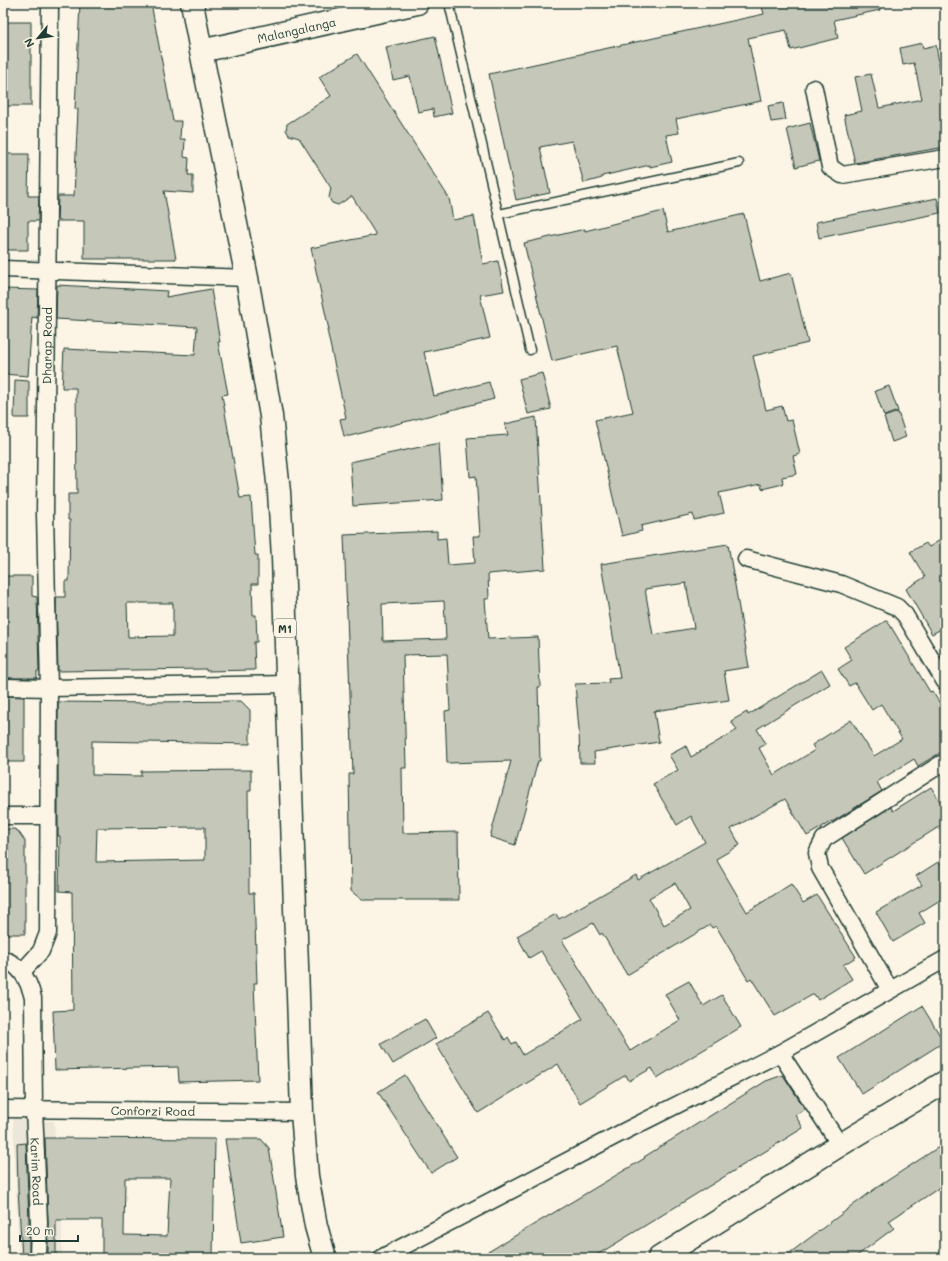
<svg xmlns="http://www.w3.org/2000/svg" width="948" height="1261" font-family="Mali,sans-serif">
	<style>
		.built { fill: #ece7d8 }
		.building { fill: #c5c7b9; stroke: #1f3d34; fill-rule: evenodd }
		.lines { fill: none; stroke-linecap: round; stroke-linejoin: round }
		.lane-casing { stroke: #1f3d34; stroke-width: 11 }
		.street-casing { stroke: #1f3d34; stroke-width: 19 }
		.secondary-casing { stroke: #1f3d34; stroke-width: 25 }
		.highway-casing { stroke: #1f3d34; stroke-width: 25 }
		.lane { stroke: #fcf5e5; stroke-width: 8 }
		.street { stroke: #fcf5e5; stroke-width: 16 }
		.secondary { stroke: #fcf5e5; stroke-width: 22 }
		.highway { stroke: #fcf5e5; stroke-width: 22 }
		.labels { text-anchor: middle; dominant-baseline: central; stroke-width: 4; stroke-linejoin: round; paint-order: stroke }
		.shield { fill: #fcf5e5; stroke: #617469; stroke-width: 1 }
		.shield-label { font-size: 11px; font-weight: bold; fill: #1f3d34 }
		.street-label { font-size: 12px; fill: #1f3d34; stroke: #fcf5e5 }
	</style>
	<rect width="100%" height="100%" fill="#fcf5e5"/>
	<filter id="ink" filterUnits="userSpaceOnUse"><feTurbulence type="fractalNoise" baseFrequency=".025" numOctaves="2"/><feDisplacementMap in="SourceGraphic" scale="8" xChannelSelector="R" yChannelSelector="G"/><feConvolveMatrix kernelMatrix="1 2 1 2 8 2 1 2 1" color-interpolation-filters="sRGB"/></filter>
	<g filter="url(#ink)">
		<path class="built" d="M 13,1119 L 54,1121 L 62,1227 L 62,1258 L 19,1258 Z"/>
		<g class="building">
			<path d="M 80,3 L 151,3 L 173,121 L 181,121 L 180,139 L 185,139 L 184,157 L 189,158 L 188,175 L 193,175 L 193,193 L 164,191 L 176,259 L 84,259 L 84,221 L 57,221 L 58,196 L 74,196 L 78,109 L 75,109 Z"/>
			<path d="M 761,3 L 880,3 L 880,10 L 834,20 L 838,38 L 791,50 L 786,30 L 748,38 L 761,101 L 676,119 L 679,133 L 666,135 L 672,162 L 650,167 L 650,165 L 602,176 L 602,178 L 584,183 L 572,141 L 540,147 L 550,193 L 516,200 L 489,74 L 764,14 Z"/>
			<rect x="3" y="22" width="28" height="84"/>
			<path d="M 435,36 L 452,113 L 434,117 L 433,109 L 418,112 L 410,76 L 393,80 L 386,47 Z"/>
			<path d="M 922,43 L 923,48 L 936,45 L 941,75 L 945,74 L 945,147 L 855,163 L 844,115 L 862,111 L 855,77 L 871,74 L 879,108 L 922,99 L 914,63 L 903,65 L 900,48 Z"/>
			<path d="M 357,54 L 449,198 L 453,220 L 474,216 L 483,264 L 498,261 L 504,291 L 480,295 L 490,338 L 424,352 L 434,396 L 489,382 L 494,399 L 350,436 L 344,436 L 340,419 L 346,418 L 327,330 L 329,330 L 311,248 L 376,235 L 352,196 L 338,205 L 332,203 L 329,198 L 331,188 L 299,138 L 289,135 L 286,130 L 287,124 L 331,96 L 319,77 Z"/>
			<path d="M 783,103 L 786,120 L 771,122 L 768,106 Z"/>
			<path d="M 810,123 L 819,161 L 796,167 L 787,129 Z"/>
			<path d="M 3,154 L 29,154 L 28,196 L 39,196 L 38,221 L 28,221 L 28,250 L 7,250 L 7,247 L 3,247 Z"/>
			<path d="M 937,198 L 940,213 L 819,238 L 816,222 Z"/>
			<path d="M 663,211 L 668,232 L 744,214 L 760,281 L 791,273 L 808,343 L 753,356 L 766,410 L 782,406 L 786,421 L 792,420 L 800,454 L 793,456 L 797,474 L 782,477 L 783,484 L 762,489 L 761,484 L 719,493 L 724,513 L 694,520 L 693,514 L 641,526 L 642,531 L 622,536 L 595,420 L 633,412 L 617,346 L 552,361 L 524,243 L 585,229 L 585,231 Z"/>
			<path d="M 57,285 L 167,291 L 166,297 L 211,289 L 220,342 L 218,342 L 228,394 L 222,395 L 240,498 L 251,497 L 255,555 L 258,555 L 258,584 L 252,584 L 253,615 L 256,615 L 257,642 L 254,642 L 255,670 L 206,671 L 206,669 L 58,671 L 56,597 L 65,597 L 65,581 L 69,581 L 70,520 L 68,520 L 68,494 L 77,494 L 76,388 L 62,388 L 64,349 L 195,355 L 197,327 L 56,319 ZM 127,603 L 173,603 L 173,636 L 128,637 Z"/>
			<path d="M 3,289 L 38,290 L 37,318 L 32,317 L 28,376 L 3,374 Z"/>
			<path d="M 542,373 L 551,409 L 528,414 L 519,379 Z"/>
			<path d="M 15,380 L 29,381 L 29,418 L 14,418 Z"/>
			<path d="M 889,386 L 898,411 L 884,416 L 875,391 Z"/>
			<path d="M 898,412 L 906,437 L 892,442 L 884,417 Z"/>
			<path d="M 536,417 L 545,569 L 488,574 L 489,599 L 485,599 L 488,639 L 538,637 L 540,687 L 538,687 L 540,761 L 538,761 L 515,845 L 490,837 L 511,761 L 447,763 L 445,711 L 450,710 L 447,654 L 403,655 L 406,768 L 402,768 L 403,833 L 458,832 L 459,900 L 362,900 L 351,891 L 349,774 L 353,774 L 344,535 L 437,531 L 437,539 L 446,538 L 448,565 L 475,563 L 473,536 L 480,536 L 476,476 L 470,477 L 467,438 L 508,435 L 505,424 ZM 444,601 L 446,639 L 383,641 L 382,604 Z"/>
			<path d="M 439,443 L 443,500 L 353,506 L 350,462 Z"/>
			<path d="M 945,537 L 945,627 L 932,634 L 906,589 L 925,577 L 910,552 L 926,543 L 929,547 Z"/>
			<path d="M 728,544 L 749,667 L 724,671 L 729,700 L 654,711 L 659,742 L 594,752 L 595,763 L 580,763 L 579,730 L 575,684 L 609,683 L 608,679 L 620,678 L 601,564 ZM 686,583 L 694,628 L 653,635 L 645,589 Z"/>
			<path d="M 3,576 L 32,576 L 32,596 L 37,597 L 39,671 L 37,671 L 37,678 L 3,678 Z"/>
			<path d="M 887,620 L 930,692 L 932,691 L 939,702 L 945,699 L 945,750 L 918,766 L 914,759 L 877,782 L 882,791 L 832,822 L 832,821 L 807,836 L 785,799 L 731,829 L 740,845 L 716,859 L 747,912 L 791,884 L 803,903 L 817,895 L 856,957 L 843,965 L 852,979 L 818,1000 L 814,994 L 775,1016 L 751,978 L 748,980 L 716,926 L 712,928 L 710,925 L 627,975 L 602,933 L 600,935 L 593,923 L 562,940 L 630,1051 L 680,1020 L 665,994 L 689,981 L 703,1006 L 722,995 L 741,1027 L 657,1078 L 652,1068 L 629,1081 L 626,1075 L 580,1103 L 558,1064 L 478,1113 L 436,1044 L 488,1013 L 505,1040 L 508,1037 L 512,1044 L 516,1042 L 523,1055 L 583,1019 L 541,951 L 529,958 L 517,936 L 556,914 L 559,919 L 636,875 L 638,880 L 705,842 L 691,816 L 677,825 L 653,784 L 678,770 L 669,755 L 686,746 L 691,757 L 737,730 L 731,721 L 747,712 L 748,715 L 822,670 L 830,684 L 757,729 L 766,744 L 759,748 L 774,775 L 815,750 L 812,745 L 851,720 L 874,756 L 902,739 L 881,704 L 872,710 L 855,683 L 849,686 L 838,669 L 852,660 L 844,647 ZM 675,883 L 690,910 L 664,925 L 649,898 Z"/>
			<path d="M 3,696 L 24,697 L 24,762 L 3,762 Z"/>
			<path d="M 241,701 L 250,710 L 250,744 L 92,741 L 92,775 L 141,776 L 141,771 L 251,770 L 251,791 L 248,791 L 249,893 L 254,893 L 257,983 L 254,983 L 258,1080 L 179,1082 L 178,1067 L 55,1070 L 53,1011 L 73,1010 L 72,892 L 59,891 L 60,836 L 58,836 L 58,702 L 153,703 L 153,702 ZM 205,827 L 205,860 L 96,862 L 97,828 Z"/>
			<path d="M 931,787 L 945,809 L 945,823 L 864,874 L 842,838 L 891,807 L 893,811 Z"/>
			<path d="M 3,829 L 14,829 L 18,831 L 25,841 L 25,934 L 3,934 Z"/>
			<path d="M 945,861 L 945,897 L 919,913 L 925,923 L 893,942 L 876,912 L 922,885 L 916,876 L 938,862 L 940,864 Z"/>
			<path d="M 922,1006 L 944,1042 L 862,1094 L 839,1058 Z"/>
			<path d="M 425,1019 L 436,1038 L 393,1064 L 381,1044 Z"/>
			<path d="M 405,1075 L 457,1157 L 431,1173 L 378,1092 Z"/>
			<path d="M 783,1075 L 805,1109 L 795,1115 L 803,1128 L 664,1214 L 592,1258 L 478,1258 L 645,1158 L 644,1157 L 766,1081 Z"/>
			<path d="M 45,1138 L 215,1139 L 213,1258 L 148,1258 L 148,1256 L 102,1255 L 102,1220 L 56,1220 L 56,1258 L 48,1258 L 48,1222 ZM 125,1178 L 170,1178 L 167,1236 L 124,1235 Z"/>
			<path d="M 225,1139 L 261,1139 L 269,1148 L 283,1237 L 241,1243 Z"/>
			<path d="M 26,1143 L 29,1222 L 29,1258 L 22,1258 L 18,1188 L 17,1144 Z"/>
			<path d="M 945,1143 L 945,1184 L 889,1221 L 894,1228 L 854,1258 L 783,1258 L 876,1188 Z"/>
		</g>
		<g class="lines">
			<defs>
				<g id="lane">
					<path d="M 449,3 L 530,350"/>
					<path d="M 499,214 L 739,163"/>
				</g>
				<g id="street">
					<path d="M 814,88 L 830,167 L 842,175 L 945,158"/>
					<path d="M 3,269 L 247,278"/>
					<path d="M 746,559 L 841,584 L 897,607 L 905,615 L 945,682"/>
					<path d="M 3,687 L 49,688 L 287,684"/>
					<path d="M 3,816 L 48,816"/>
					<path id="s1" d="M 3,959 C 21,965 29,981 33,998 L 34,1109 L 39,1222 L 38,1258"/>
					<path id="s2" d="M 22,972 L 41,951 L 48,933 L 49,688 L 45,514 L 50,3"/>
					<path d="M 890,990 L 820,868 L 817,853 L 824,839 L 941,764 L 945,764"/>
					<path d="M 780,1053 L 840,1145"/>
					<path id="s3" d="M 3,1109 L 302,1112"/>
					<path d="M 381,1258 L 619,1134 L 780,1053 L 945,959"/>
				</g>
				<g id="secondary">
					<path id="s4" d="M 201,51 L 417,3"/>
					<path d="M 659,1258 L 840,1145 L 945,1082"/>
				</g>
				<path id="highway" d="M 192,3 L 201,51 L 247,278 L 271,416 L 279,492 L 283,557 L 302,1112 L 307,1176 L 316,1226 L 325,1258"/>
			</defs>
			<use href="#lane" class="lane-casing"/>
			<use href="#street" class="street-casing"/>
			<use href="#secondary" class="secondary-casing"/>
			<use href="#highway" class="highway-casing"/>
			<use href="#lane" class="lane"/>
			<use href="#street" class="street"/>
			<use href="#secondary" class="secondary"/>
			<use href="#highway" class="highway"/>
		</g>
	</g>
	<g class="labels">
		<rect class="shield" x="274" y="619" width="22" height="18" rx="3"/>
		<g class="shield-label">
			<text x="285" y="628">M1</text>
		</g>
		<g class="street-label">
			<text stroke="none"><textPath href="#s4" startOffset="98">Malangalanga</textPath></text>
			<text stroke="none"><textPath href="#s2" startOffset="635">Dharap Road</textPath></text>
			<text stroke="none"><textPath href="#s3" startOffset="150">Conforzi Road</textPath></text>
			<text stroke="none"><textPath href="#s1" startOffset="225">Karim Road</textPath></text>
		</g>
	</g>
	<rect width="948" height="1261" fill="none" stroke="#fcf5e5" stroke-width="16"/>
	<rect x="8" y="8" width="932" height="1245" fill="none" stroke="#1f3d34" stroke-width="1.5" filter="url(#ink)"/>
	<g transform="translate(38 38) rotate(241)" stroke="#fcf5e5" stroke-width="3" paint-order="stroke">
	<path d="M0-3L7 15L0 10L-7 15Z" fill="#1f3d34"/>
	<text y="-6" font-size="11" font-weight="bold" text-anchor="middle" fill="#1f3d34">N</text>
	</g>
	<path d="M20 1235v6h58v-6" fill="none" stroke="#1f3d34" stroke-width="2"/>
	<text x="26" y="1235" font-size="12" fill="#1f3d34" stroke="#fcf5e5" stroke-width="3" paint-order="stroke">20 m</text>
</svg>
